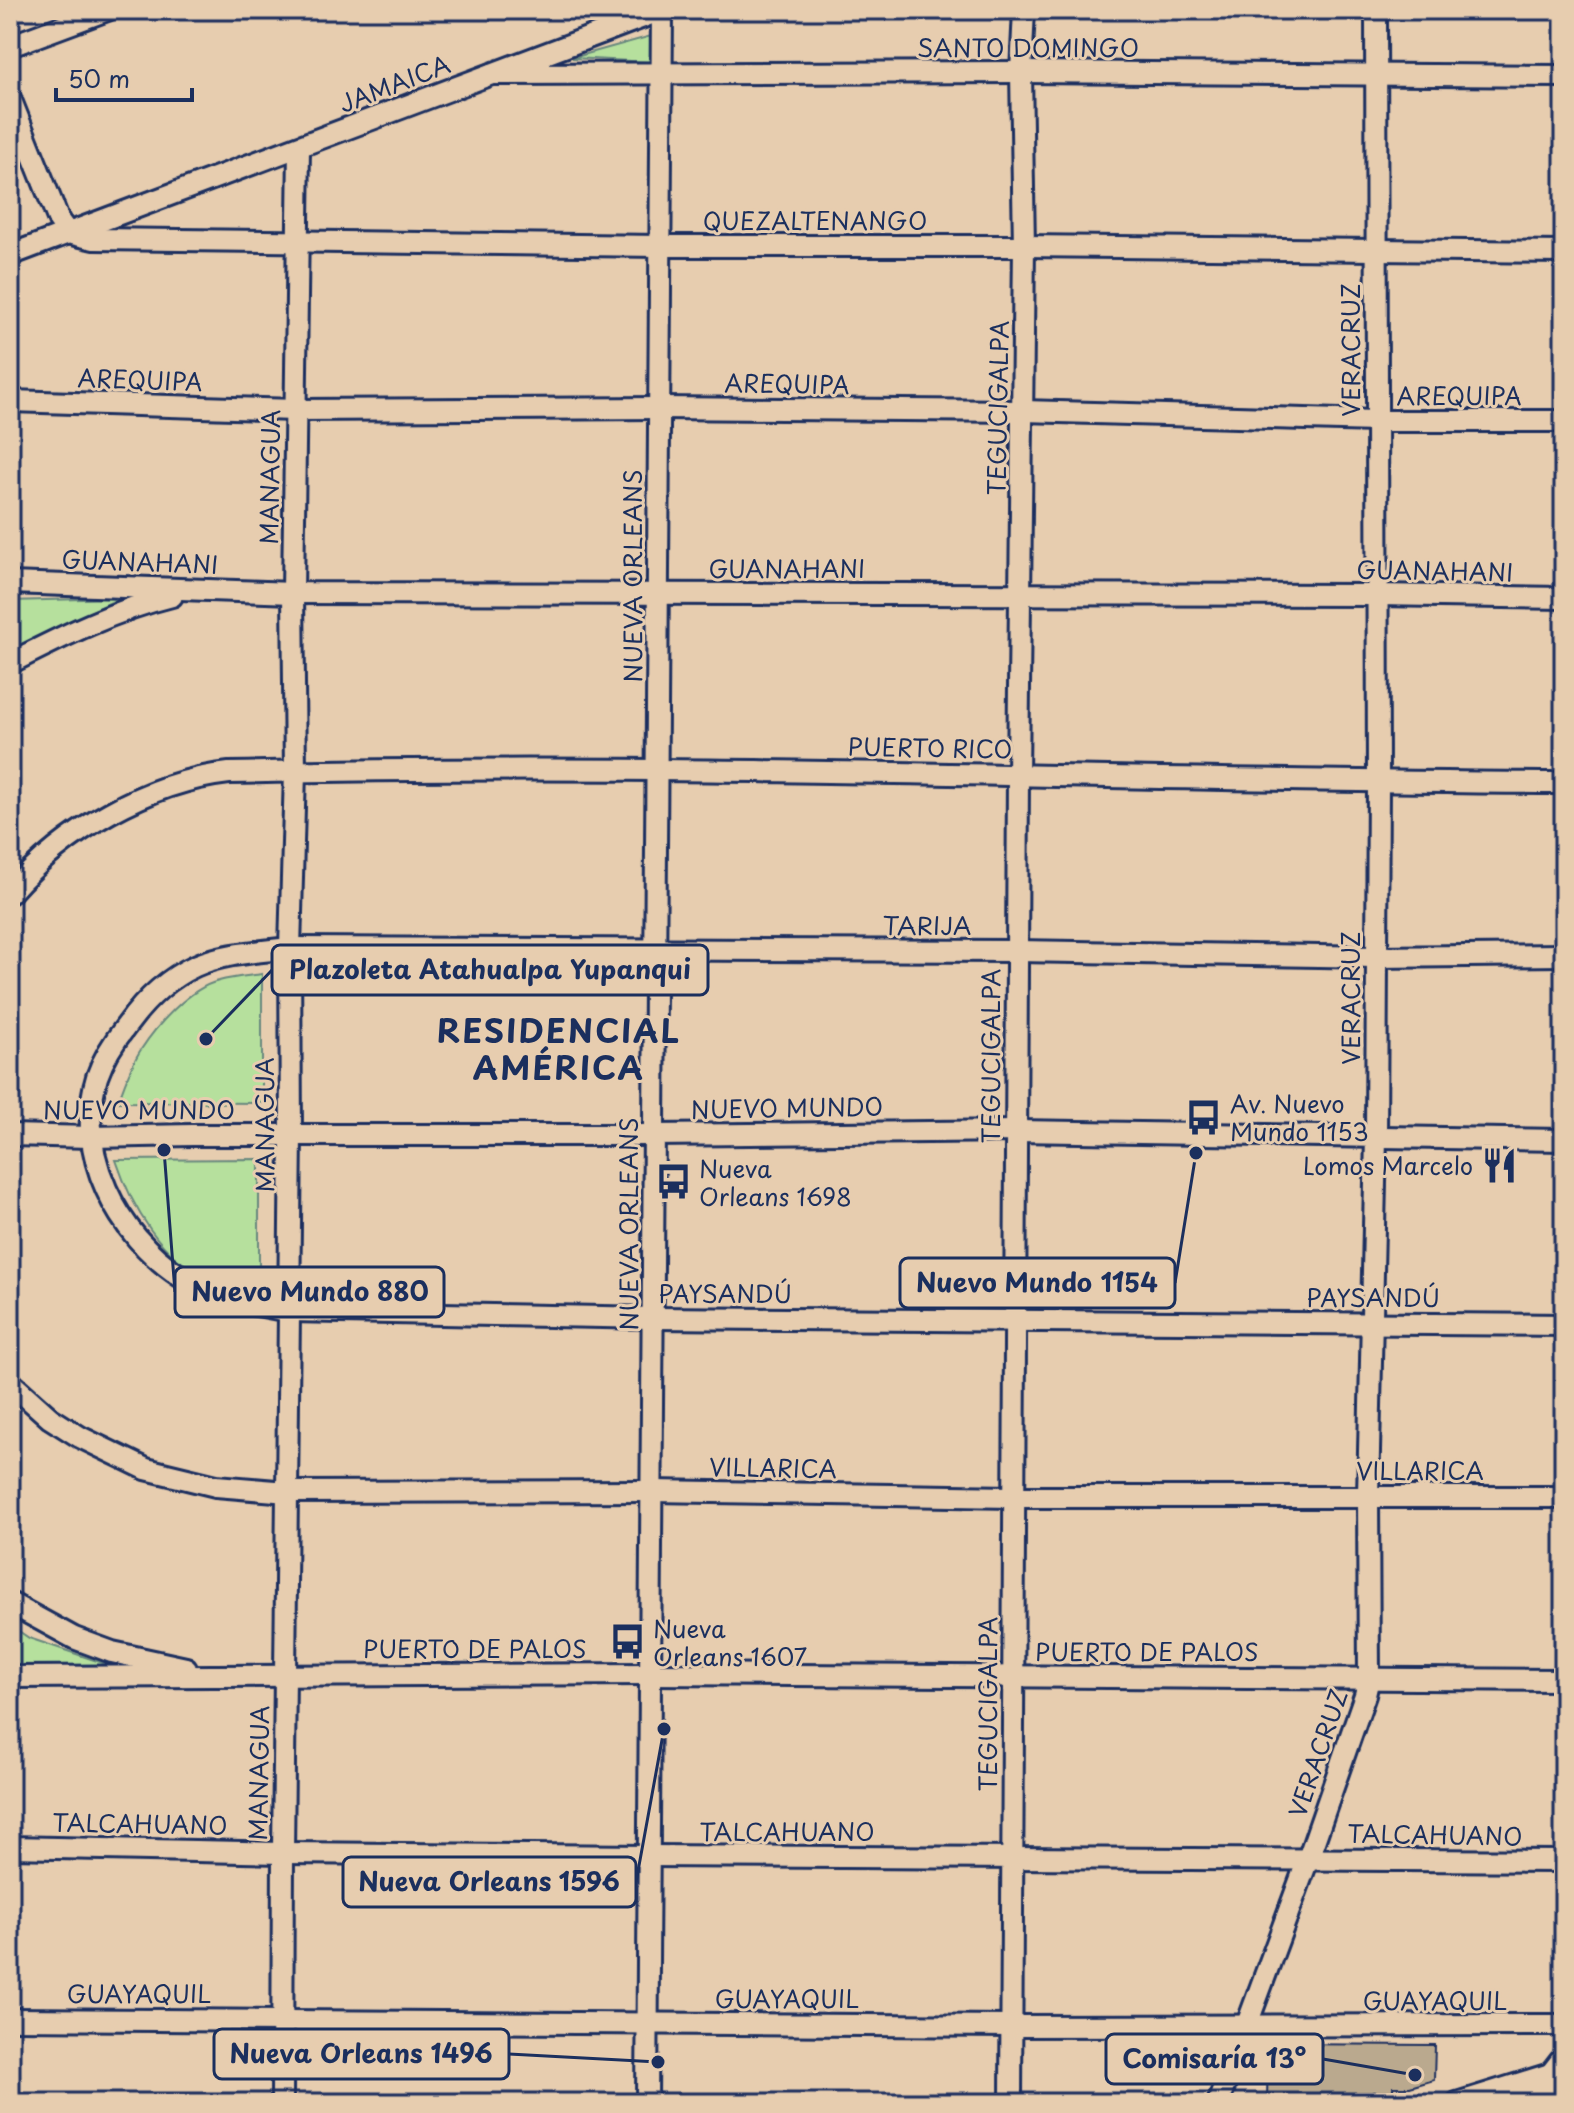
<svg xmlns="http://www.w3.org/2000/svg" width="1574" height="2113" font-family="'Playpen Sans',sans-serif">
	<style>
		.green { fill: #b6e09d; stroke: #68887e; stroke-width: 2 }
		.building { fill: #baa98e; stroke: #1b2f5e; stroke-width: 2 }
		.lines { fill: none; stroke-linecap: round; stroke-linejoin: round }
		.minor-casing { stroke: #1b2f5e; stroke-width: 26 }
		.secondary-casing { stroke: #1b2f5e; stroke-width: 34 }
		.minor { stroke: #e7cdaf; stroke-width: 20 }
		.secondary { stroke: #e7cdaf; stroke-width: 28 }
		.labels { text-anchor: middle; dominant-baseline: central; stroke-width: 6; stroke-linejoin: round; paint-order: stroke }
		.street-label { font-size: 24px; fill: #1b2f5e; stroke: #e7cdaf }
		.poi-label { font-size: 24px; fill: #1b2f5e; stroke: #e7cdaf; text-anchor: start }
		.district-label { font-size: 32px; font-weight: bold; letter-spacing: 2px; fill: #1b2f5e; stroke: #e7cdaf }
		.leader { fill: none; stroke: #1b2f5e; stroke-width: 3 }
		.callout-dot { fill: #1b2f5e; stroke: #e7cdaf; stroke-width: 3 }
		.callout { fill: #e7cdaf; stroke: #1b2f5e; stroke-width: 3 }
		.callout-label { font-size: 26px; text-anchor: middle; font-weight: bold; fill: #1b2f5e }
	</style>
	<rect width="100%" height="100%" fill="#e7cdaf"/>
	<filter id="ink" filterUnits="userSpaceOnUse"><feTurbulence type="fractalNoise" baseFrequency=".0125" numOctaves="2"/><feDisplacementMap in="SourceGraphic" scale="16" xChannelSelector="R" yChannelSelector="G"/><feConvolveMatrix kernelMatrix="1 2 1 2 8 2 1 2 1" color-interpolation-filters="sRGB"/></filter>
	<g filter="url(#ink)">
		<g class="green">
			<path d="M 651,36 L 650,62 L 572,58 Z"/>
			<path d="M 120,598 L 18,646 L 10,646 L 10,601 Z"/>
			<path d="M 262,974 L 262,1103 L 118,1102 C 124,1085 130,1067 140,1051 C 156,1026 189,988 219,981 C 233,977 248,976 262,974 Z"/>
			<path d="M 259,1159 L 259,1288 C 243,1286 224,1286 209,1280 C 161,1258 132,1208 116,1160 Z"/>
			<path d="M 10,1625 L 29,1638 L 112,1666 L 10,1666 Z"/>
		</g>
		<path class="building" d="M 1268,2044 L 1435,2045 L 1434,2080 L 1410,2087 L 1393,2087 L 1393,2093 L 1373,2092 L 1373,2103 L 1267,2103 Z"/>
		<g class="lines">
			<defs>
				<g id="minor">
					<path d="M 10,46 L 107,10"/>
					<path d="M 492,74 L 1021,72 L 1564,76"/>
					<path d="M 10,98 L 59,221 L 68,233 L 94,239 L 660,246 L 1024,246 L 1564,252"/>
					<path d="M 10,255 L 662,10"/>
					<path d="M 10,401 L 296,410 L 659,408 L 1023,411 L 1376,421 L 1564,421"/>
					<path d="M 10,583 L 293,593 L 1376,595 L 1564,598"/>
					<path d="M 10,663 C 63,636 115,610 172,596"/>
					<path d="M 10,893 C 64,831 147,782 229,773 C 674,762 1119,781 1564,783"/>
					<path d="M 1564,955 L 1376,957 L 1017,951 L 290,948 C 259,952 224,953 195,966 C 167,979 145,1000 127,1025 C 115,1040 103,1059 97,1077 C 74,1152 117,1235 180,1276 C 215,1299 249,1304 289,1311 L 654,1318 L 1564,1325"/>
					<path d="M 10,1135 L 91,1137 L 192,1135 L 654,1135 L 1016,1131 L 1564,1140"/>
					<path d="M 10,1382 L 50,1418 L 80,1437 L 146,1469 L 216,1486 L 288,1492 L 652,1491 L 1013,1497 L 1564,1497"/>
					<path d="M 10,1603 L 74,1638 L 112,1652 L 186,1668"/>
					<path d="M 10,1677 L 649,1674 L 1564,1680"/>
					<path d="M 10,1847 L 283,1853 L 647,1856 L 1564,1861"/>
					<path d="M 10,2019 L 1012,2026 L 1564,2025"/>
					<path d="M 282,2103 L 283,1853 L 291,1134 L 290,948 L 295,772 L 293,593 L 299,147"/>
					<path d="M 647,2103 L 662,10"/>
					<path d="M 1011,2103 L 1018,775 L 1024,246 L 1021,72 L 1024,10"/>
					<path d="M 1218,2103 L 1308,1859 L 1365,1695 L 1369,1678 L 1368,1496 L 1376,1137 L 1378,782 L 1376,10"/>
					<path d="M 1457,2103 L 1560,2071"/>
				</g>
				<path id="secondary" d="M 1533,2103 L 1564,2063"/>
			</defs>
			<use href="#minor" class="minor-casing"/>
			<use href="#secondary" class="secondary-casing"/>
			<use href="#minor" class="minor"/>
			<use href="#secondary" class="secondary"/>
		</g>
	</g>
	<defs>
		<symbol id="bus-bare" viewBox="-9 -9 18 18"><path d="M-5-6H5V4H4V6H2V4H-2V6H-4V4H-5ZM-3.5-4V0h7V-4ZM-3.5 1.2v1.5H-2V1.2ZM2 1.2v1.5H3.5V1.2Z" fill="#1b2f5e" stroke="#e7cdaf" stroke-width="2.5" paint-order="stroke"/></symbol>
		<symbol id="restaurant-bare" viewBox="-9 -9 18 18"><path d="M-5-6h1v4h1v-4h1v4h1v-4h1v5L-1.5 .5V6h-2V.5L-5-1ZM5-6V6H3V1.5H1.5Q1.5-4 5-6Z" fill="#1b2f5e" stroke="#e7cdaf" stroke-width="2.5" paint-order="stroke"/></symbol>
	</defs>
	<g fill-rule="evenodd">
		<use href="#bus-bare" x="1178" y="1092" width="51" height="51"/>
		<use href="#restaurant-bare" x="1474" y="1140" width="51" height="51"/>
		<use href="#bus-bare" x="648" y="1156" width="51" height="51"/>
		<use href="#bus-bare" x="602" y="1616" width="51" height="51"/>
	</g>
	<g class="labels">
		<g class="street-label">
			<text x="1028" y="47">SANTO DOMINGO</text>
			<text transform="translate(394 83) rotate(-21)">JAMAICA</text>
			<text x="815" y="220">QUEZALTENANGO</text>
			<text transform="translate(1350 350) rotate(-90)">VERACRUZ</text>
			<text transform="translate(140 379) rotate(2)">AREQUIPA</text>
			<text transform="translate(787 383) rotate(1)">AREQUIPA</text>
			<text x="1459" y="395">AREQUIPA</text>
			<text transform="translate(997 408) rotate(-89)">TEGUCIGALPA</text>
			<text transform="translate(269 477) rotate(-89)">MANAGUA</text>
			<text transform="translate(140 561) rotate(2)">GUANAHANI</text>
			<text x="787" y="568">GUANAHANI</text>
			<text transform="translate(1435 570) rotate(1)">GUANAHANI</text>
			<text transform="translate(632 576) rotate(-90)">NUEVA ORLEANS</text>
			<text transform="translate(930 747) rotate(1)">PUERTO RICO</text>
			<text x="927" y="925">TARIJA</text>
			<text transform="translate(1350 998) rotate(-90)">VERACRUZ</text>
			<text transform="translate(990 1056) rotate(-90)">TEGUCIGALPA</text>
			<text transform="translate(787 1107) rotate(-1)">NUEVO MUNDO</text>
			<text x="139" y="1109">NUEVO MUNDO</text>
			<text transform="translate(264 1125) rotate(-90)">MANAGUA</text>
			<text transform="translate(628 1224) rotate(-90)">NUEVA ORLEANS</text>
			<text x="725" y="1293">PAYSANDÚ</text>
			<text x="1373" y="1297">PAYSANDÚ</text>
			<text transform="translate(773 1467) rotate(1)">VILLARICA</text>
			<text x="1420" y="1470">VILLARICA</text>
			<text x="475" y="1648">PUERTO DE PALOS</text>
			<text x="1147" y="1651">PUERTO DE PALOS</text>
			<text transform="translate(987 1704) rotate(-90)">TEGUCIGALPA</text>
			<text transform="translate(1317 1753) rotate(-71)">VERACRUZ</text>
			<text transform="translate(258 1773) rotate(-89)">MANAGUA</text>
			<text transform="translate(140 1823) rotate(1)">TALCAHUANO</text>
			<text x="787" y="1831">TALCAHUANO</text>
			<text transform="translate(1435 1834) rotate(1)">TALCAHUANO</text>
			<text x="139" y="1993">GUAYAQUIL</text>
			<text x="787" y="1998">GUAYAQUIL</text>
			<text x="1435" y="2000">GUAYAQUIL</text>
		</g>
		<g class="poi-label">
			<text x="1230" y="1103">Av. Nuevo<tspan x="1230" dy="28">Mundo 1153</tspan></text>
			<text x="1473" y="1165" text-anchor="end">Lomos Marcelo</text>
			<text x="699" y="1168">Nueva<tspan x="699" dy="28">Orleans 1698</tspan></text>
			<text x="653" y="1628">Nueva<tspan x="653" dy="28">Orleans 1607</tspan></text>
		</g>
		<g class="district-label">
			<text x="559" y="1030">RESIDENCIAL<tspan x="559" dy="37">AMÉRICA</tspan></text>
		</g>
	</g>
	<path class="leader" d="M206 1039L272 970M1196 1153L1175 1283M164 1150L175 1292M664 1729L636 1882M658 2062L509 2054M1415 2075L1323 2059"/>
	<g class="callout-dot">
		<circle cx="206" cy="1039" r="8"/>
		<circle cx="1196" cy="1153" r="8"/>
		<circle cx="164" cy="1150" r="8"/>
		<circle cx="664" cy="1729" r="8"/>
		<circle cx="658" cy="2062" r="8"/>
		<circle cx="1415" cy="2075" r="8"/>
	</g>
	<g class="callout">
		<rect x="272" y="945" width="436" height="50" rx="8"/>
		<rect x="900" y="1258" width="275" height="50" rx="8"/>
		<rect x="175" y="1267" width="269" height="50" rx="8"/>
		<rect x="343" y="1857" width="293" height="50" rx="8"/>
		<rect x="214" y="2029" width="295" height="50" rx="8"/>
		<rect x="1106" y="2034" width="217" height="50" rx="8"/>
	</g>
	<g class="callout-label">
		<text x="490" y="979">Plazoleta Atahualpa Yupanqui</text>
		<text x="1037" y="1292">Nuevo Mundo 1154</text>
		<text x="310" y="1301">Nuevo Mundo 880</text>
		<text x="489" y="1891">Nueva Orleans 1596</text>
		<text x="361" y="2063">Nueva Orleans 1496</text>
		<text x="1214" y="2068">Comisaría 13°</text>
	</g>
	<rect width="1574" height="2113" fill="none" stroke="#e7cdaf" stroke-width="40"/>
	<rect x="20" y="20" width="1534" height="2073" fill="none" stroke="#1b2f5e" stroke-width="3" filter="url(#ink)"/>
	<path d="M56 88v12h136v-12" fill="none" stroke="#1b2f5e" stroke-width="4"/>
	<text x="68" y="88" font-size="24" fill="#1b2f5e" stroke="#e7cdaf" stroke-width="6" paint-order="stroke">50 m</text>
</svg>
